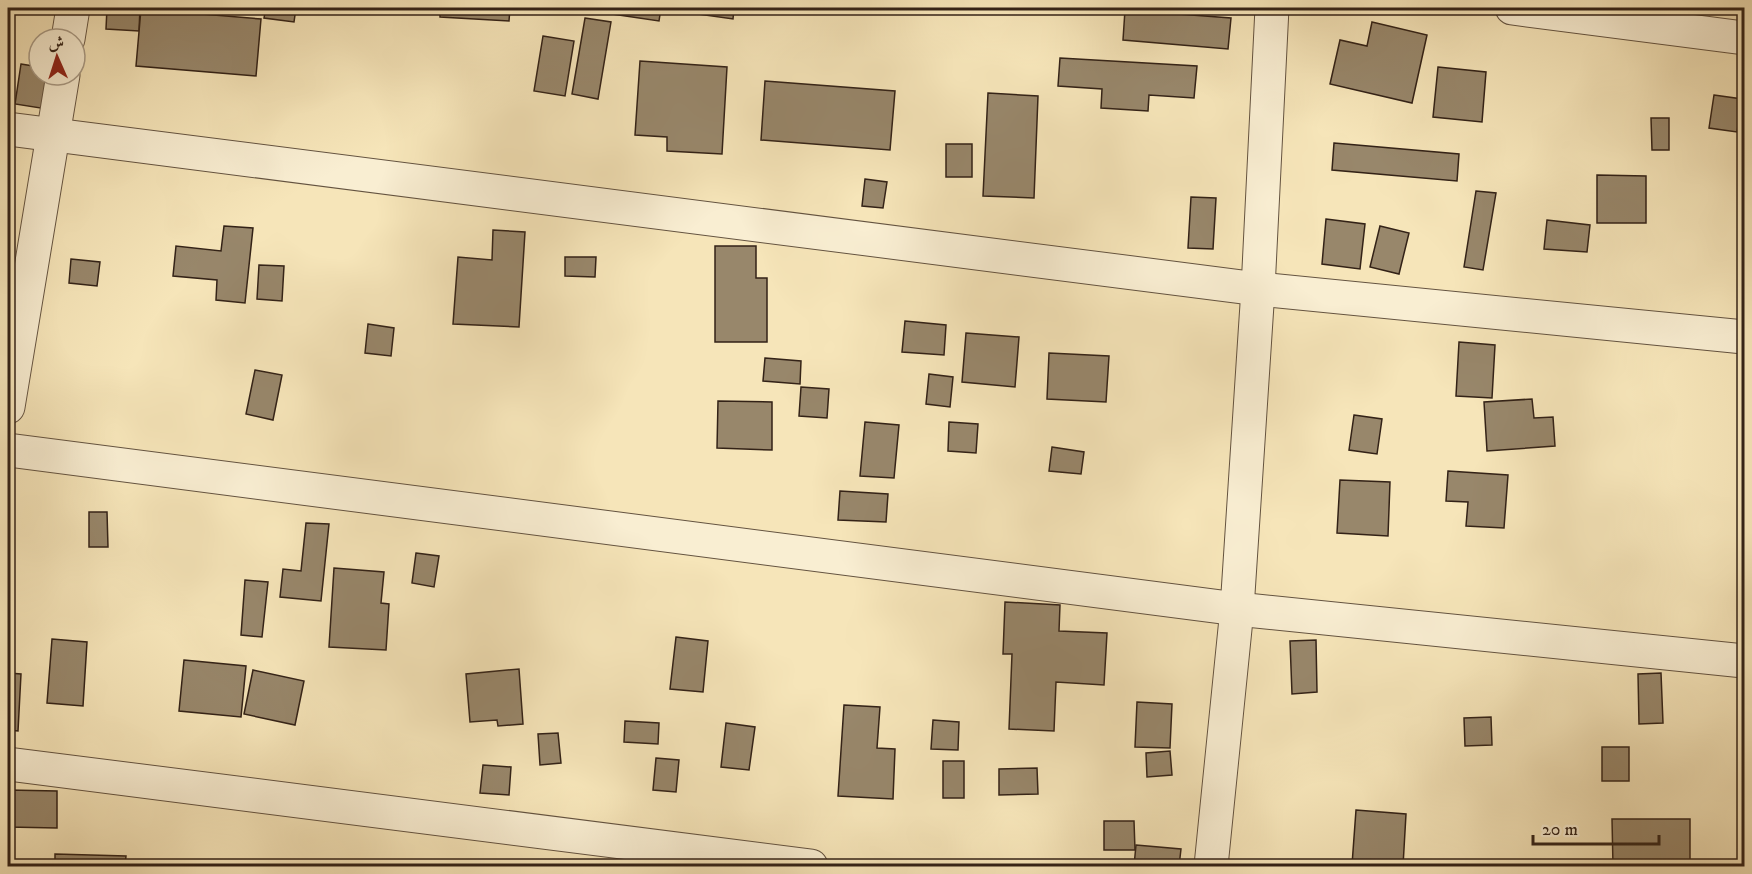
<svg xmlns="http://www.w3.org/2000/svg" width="1752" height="874" font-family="'IM FELL DW Pica',Amiri,serif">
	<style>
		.building { fill: #98876b; stroke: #332217; stroke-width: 1.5 }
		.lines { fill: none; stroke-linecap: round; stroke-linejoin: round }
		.street-casing { stroke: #645340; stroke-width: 35 }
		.street { stroke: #f9eed2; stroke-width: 33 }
	</style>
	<rect width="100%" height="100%" fill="#f6e5b9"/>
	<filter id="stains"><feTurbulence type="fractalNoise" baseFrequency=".00333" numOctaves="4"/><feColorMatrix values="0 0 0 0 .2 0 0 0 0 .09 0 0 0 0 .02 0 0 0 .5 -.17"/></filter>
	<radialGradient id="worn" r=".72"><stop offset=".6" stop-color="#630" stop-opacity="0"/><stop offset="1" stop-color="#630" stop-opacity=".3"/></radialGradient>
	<g class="building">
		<path d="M 107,8 L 140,8 L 139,31 L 106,29 Z"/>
		<path d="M 203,8 L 240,8 L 241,13 L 203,13 Z"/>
		<path d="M 266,8 L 296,8 L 294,22 L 264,18 Z"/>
		<path d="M 440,8 L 510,8 L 509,21 L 440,17 Z"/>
		<path d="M 592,8 L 661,8 L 659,21 L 592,11 Z"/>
		<path d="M 663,8 L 734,8 L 733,19 L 663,9 Z"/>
		<path d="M 141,9 L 261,19 L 256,76 L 136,66 Z"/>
		<path d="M 1125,10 L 1231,18 L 1228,49 L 1123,40 Z"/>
		<path d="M 585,18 L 611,22 L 598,99 L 572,94 Z"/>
		<path d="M 1372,22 L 1427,35 L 1412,103 L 1330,84 L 1340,40 L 1367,46 Z"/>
		<path d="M 543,36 L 574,41 L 565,96 L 534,91 Z"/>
		<path d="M 1060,58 L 1197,66 L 1194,98 L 1149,95 L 1148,111 L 1101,108 L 1102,89 L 1058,86 Z"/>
		<path d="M 640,61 L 727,67 L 722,154 L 667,151 L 667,137 L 635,135 Z"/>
		<path d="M 21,64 L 39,67 L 39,75 L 59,75 L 53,110 L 15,104 Z"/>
		<path d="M 1438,67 L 1486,72 L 1482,122 L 1433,117 Z"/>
		<path d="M 765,81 L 895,91 L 890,150 L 761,140 Z"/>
		<path d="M 988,93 L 1038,96 L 1034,198 L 983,196 Z"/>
		<path d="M 1714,95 L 1742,99 L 1737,132 L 1709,128 Z"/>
		<path d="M 1651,118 L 1669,118 L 1669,150 L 1652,150 Z"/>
		<path d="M 1334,143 L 1459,154 L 1457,181 L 1332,170 Z"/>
		<rect x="946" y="144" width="26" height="33"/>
		<path d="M 1597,175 L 1646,176 L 1646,223 L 1597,223 Z"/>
		<path d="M 865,179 L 887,182 L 883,208 L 862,206 Z"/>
		<path d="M 1476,191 L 1496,193 L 1483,270 L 1464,267 Z"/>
		<path d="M 1191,197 L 1216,198 L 1213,249 L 1188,248 Z"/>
		<path d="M 1326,219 L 1365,224 L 1360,269 L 1322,264 Z"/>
		<path d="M 1547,220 L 1590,225 L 1587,252 L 1544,249 Z"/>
		<path d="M 224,226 L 253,228 L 245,303 L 216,300 L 217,280 L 173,276 L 176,246 L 221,251 Z"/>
		<path d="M 1380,226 L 1409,233 L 1399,274 L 1370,267 Z"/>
		<path d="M 493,230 L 525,232 L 519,327 L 453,324 L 458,257 L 492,260 Z"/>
		<path d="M 715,246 L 756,246 L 756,278 L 767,278 L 767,342 L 715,342 Z"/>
		<path d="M 565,257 L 596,257 L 595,277 L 565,276 Z"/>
		<path d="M 71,259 L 100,262 L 97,286 L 69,283 Z"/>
		<path d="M 259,265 L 284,266 L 282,301 L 257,299 Z"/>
		<path d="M 905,321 L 946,325 L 944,355 L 902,352 Z"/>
		<path d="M 368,324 L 394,328 L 391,356 L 365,353 Z"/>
		<path d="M 966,333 L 1019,337 L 1015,387 L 962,382 Z"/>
		<path d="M 1459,342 L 1495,345 L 1492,398 L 1456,396 Z"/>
		<path d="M 1049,353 L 1109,356 L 1106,402 L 1047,399 Z"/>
		<path d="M 765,358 L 801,361 L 800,384 L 763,381 Z"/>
		<path d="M 255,370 L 282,375 L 273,420 L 246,414 Z"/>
		<path d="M 929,374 L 953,377 L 950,407 L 926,404 Z"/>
		<path d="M 801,387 L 829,389 L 827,418 L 799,416 Z"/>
		<path d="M 1532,399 L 1534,418 L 1553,417 L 1555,446 L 1487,451 L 1484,402 Z"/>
		<path d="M 718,401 L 772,402 L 772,450 L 717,448 Z"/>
		<path d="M 1354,415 L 1382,419 L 1377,454 L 1349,450 Z"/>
		<path d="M 865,422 L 899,425 L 894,478 L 860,476 Z"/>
		<path d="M 949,422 L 978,424 L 976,453 L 948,451 Z"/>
		<path d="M 1052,447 L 1084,452 L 1081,474 L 1049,471 Z"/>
		<path d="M 1448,471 L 1508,475 L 1504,528 L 1466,526 L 1468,502 L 1446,501 Z"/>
		<path d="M 1340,480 L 1390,482 L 1388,536 L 1337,533 Z"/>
		<path d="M 840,491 L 888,494 L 886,522 L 838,520 Z"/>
		<path d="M 89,512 L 107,512 L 108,547 L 89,547 Z"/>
		<path d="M 306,523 L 329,524 L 321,601 L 280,597 L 283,569 L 301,571 Z"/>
		<path d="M 416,553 L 439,556 L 434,587 L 412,583 Z"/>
		<path d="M 334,568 L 384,572 L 381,603 L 389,604 L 386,650 L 329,647 Z"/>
		<path d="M 245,580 L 268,582 L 262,637 L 241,635 Z"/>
		<path d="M 1005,602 L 1060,605 L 1059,631 L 1107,633 L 1104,685 L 1056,682 L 1054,731 L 1009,729 L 1012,654 L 1003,654 Z"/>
		<path d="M 676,637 L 708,641 L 703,692 L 670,689 Z"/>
		<path d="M 52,639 L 87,642 L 83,706 L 47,703 Z"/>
		<path d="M 1316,640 L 1317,692 L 1292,694 L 1290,641 Z"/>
		<path d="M 184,660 L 246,666 L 241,717 L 179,711 Z"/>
		<path d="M 519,669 L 523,724 L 498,726 L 497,720 L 470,722 L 466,674 Z"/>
		<path d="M 253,670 L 304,681 L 295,725 L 244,714 Z"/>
		<path d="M 8,673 L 21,674 L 18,731 L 8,730 Z"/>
		<path d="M 1661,673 L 1663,723 L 1639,724 L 1638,674 Z"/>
		<path d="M 1137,702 L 1172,704 L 1170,748 L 1135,747 Z"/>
		<path d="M 844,705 L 880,707 L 877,748 L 895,749 L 893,799 L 838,796 Z"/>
		<path d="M 1491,717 L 1492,745 L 1465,746 L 1464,718 Z"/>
		<path d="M 933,720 L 959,722 L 958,750 L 931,749 Z"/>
		<path d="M 625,721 L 659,723 L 658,744 L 624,742 Z"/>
		<path d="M 726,723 L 755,727 L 749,770 L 721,767 Z"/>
		<path d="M 558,733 L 561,763 L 540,765 L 538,734 Z"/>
		<rect x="1602" y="747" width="27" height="34"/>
		<path d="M 1170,751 L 1172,775 L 1147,777 L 1146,753 Z"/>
		<path d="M 656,758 L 679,760 L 676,792 L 653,790 Z"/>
		<rect x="943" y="761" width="21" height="37"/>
		<path d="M 483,765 L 511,767 L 509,795 L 480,793 Z"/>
		<path d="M 1037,768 L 1038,794 L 999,795 L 999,769 Z"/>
		<path d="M 8,790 L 57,791 L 57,828 L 8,827 Z"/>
		<path d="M 1356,810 L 1406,814 L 1403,866 L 1352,865 Z"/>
		<path d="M 1612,819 L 1690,819 L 1690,866 L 1613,866 Z"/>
		<path d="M 1104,821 L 1134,821 L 1135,850 L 1104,850 Z"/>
		<path d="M 1136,845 L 1181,849 L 1179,866 L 1134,866 Z"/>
		<path d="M 55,854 L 126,856 L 125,866 L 55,866 Z"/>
	</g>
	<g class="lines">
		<defs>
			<g id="street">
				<path d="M 1512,8 L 1744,38"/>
				<path d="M 68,39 L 73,8"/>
				<path d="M 8,129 L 1258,289 L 1744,337"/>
				<path d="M 8,407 L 63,75"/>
				<path d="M 8,450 L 1237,609 L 1744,661"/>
				<path d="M 8,764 L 811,866"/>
				<path d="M 1211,866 L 1237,609 L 1258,289 L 1272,8"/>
			</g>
		</defs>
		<use href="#street" class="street-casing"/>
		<use href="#street" class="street"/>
	</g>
	<rect width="1752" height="874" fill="none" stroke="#f6e5b9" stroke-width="30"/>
	<rect x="9" y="9" width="1734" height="856" fill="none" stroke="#332217" stroke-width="3"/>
	<rect x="15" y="15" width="1722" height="844" fill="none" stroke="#332217" stroke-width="1.5"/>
	<g transform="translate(57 57) rotate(357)"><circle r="28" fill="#f9eed2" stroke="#aa9c87" stroke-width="1.5"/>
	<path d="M0-4.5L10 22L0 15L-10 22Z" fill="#8f2418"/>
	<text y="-9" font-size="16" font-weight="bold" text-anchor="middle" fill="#332217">ش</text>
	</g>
	<path d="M1533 835v9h126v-9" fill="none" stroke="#332217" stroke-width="3"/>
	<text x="1542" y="835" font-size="18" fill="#332217" stroke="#f9eed2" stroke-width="4.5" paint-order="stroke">20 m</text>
	<rect width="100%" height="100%" filter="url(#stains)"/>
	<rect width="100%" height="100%" fill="url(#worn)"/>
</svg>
